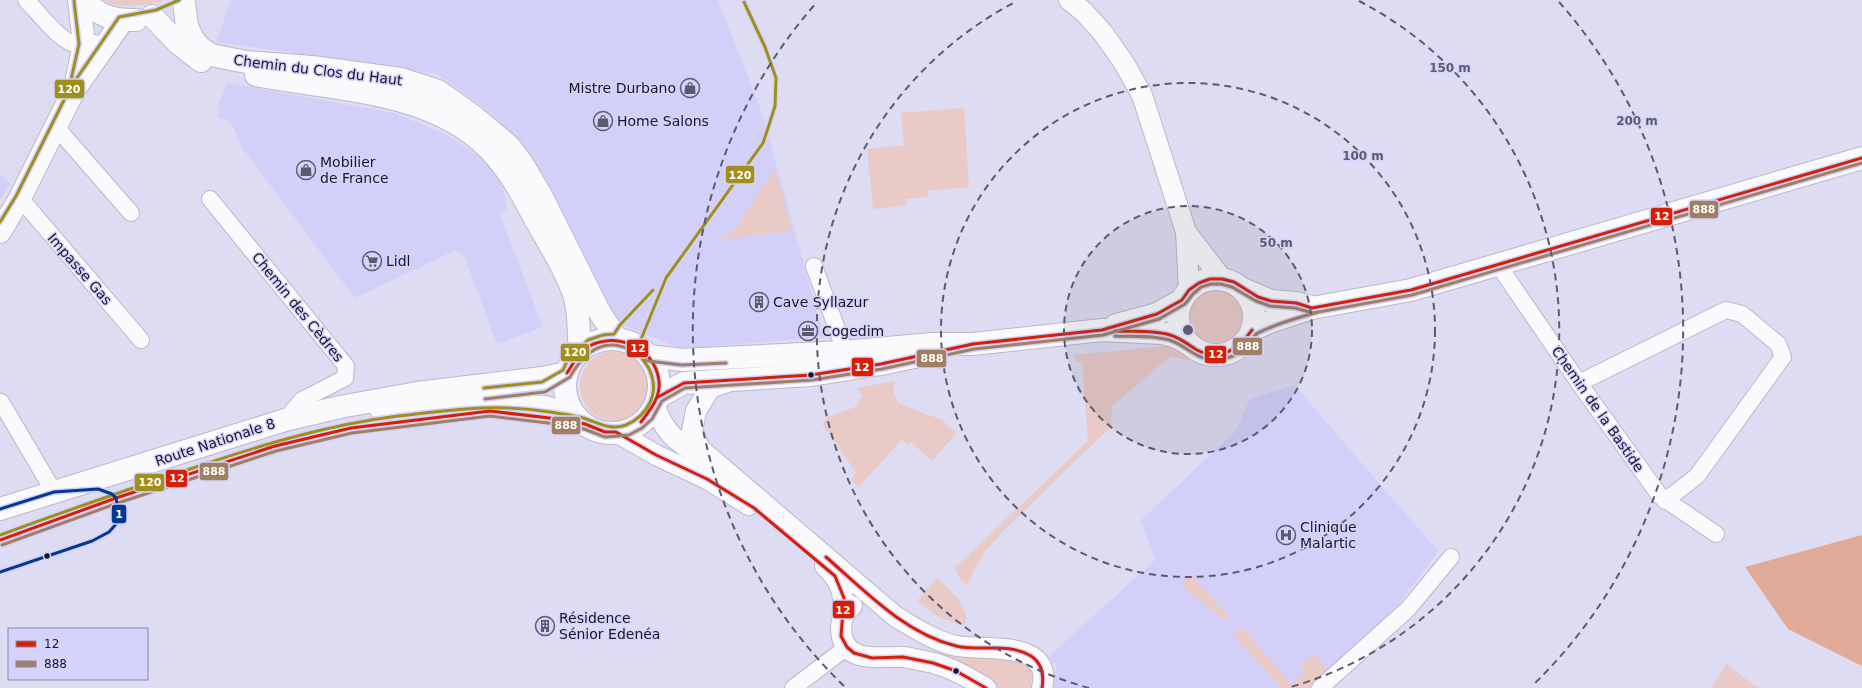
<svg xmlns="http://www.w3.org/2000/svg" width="1862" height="688" font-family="'DejaVu Sans',sans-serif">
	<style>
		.built { fill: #d2d0f9 }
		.green { fill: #e9cac6 }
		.forest { fill: #e0aa98 }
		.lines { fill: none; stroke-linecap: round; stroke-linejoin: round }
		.minor-casing { stroke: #b9b8cc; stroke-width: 18 }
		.tertiary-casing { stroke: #b9b8cc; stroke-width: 22 }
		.secondary-casing { stroke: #b9b8cc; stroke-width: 24 }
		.primary-casing { stroke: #b9b8cc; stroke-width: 24 }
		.minor { stroke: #fafafd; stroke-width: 16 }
		.tertiary { stroke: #fafafd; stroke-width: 20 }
		.secondary { stroke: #fafafd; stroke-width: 22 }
		.primary { stroke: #fafafd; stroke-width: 22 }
		.bus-1-casing { stroke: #d5d3fb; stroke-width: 6 }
		.bus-2-casing { stroke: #d5d3fb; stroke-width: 6 }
		.bus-3-casing { stroke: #d5d3fb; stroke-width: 6 }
		.bus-4-casing { stroke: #d5d3fb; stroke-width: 6 }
		.bus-1 { stroke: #d81e05; stroke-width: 3 }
		.bus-2 { stroke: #a07f62; stroke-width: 3 }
		.bus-3 { stroke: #a08f1d; stroke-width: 3 }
		.bus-4 { stroke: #003893; stroke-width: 3 }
		.ring { fill: none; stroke: #5c5b6e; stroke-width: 2; stroke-dasharray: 7 5 }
		.bus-dot { fill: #171627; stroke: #d5d3fb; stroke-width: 1.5 }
		.labels { text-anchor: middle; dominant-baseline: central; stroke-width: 3; stroke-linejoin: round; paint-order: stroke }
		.street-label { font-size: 14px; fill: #171627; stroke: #d5d3fb }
		.poi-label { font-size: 14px; fill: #171627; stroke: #d5d3fb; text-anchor: start }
		.centre { fill: #5c5b6e; stroke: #d5d3fb; stroke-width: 2 }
		.ring-label { font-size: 12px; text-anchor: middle; font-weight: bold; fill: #5c5b6e; stroke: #d5d3fb; stroke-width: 3; stroke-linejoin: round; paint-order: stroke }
		.line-badge { stroke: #d5d3fb; stroke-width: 1.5 }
		.badge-label { font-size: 11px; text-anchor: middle; font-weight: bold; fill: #fff }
	</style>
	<rect width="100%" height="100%" fill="#dddcf2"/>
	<g class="built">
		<path d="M 231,0 L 718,0 L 763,116 L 824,337 L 690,348 L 677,347 L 613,321 L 560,208 L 541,172 L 493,114 L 437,74 L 216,42 Z"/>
		<path d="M 227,83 L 394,113 L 446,134 L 485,161 L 503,186 L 507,209 L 500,215 L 543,327 L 497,344 L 465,258 L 456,250 L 355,298 L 241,146 L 233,126 L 227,120 L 219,118 L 218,106 Z"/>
		<path d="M 0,174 L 10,183 L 0,200 Z"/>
		<path d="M 1294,385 L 1438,551 L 1392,613 L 1306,688 L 1051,688 L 1057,666 L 1048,657 L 1155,560 L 1141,520 L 1235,432 L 1250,399 Z"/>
	</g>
	<g class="green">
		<path d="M 104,0 L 165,0 L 160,2 C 143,4 119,11 104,0 Z"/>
		<path d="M 964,108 L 969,187 L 928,191 L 928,197 L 906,199 L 907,205 L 873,209 L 867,149 L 904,145 L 901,113 Z"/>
		<path d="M 775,168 L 792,231 L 716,240 L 733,232 Z"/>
		<circle cx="1217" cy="317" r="29"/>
		<path d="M 1174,345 L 1190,361 L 1171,356 L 1112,406 L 1111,427 C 1084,453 1057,478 1031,504 C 1006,529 979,550 968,586 L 960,579 L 953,564 L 957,566 L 1088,441 L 1082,361 L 1076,362 L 1074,355 Z"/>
		<circle cx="615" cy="386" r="35"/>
		<path d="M 895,381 L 893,390 L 898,403 L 928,415 L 941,419 L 956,433 L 932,461 L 911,442 L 908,445 L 902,439 L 859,487 L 851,480 L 856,472 L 822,424 L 827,418 L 855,407 L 863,397 L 857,388 Z"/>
		<path d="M 1189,572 L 1229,617 L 1224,620 L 1184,588 L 1184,582 Z"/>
		<path d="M 937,578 C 950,590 962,600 967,617 L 963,626 L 937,616 L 917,601 Z"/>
		<path d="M 1242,627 L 1291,684 L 1305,672 L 1300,666 L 1315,653 L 1328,671 L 1309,688 L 1281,688 L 1233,635 Z"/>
		<path d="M 945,648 L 1021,659 L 1032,669 L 1031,688 L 996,688 L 941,661 Z"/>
		<path d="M 1726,664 L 1758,688 L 1712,688 Z"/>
	</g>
	<path class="forest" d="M 1862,535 L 1862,666 L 1788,629 L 1745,567 Z"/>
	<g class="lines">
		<defs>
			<g id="minor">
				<path d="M 26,0 C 39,12 60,44 79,45 C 84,45 89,44 95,43"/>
				<path d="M 56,127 L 131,213"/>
				<path d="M 20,198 L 141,340"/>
				<path d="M 210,199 L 346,366 L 345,378 L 302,400 L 285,420"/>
				<path d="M 814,266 L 841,340 L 845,362"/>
				<path d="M 1499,266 L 1579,383 L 1660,496 L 1716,534"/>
				<path d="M 1579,383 L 1726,310 L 1742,314 L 1778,344 L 1783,357 L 1697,476 L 1665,501"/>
				<path d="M 1,402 L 54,492"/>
				<path d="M 793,688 L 847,647"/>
				<path d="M 1320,688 L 1408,609 L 1451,557"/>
			</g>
			<g id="tertiary">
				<path d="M 1069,0 L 1084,12 L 1103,33 L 1124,63 L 1142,95 L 1186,232 L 1189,290"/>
				<path d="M 1186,232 L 1222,279"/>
				<path d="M 730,381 L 710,388 L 696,411 L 692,431 L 700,449 L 896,617 C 915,628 936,642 957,646 C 985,651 1054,639 1042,688"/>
				<path d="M 655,406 C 666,437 679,442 705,460"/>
				<path d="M 616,432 L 656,455 L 707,479 L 749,505"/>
				<path d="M 825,566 C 841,581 845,594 843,615"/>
				<path d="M 852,606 C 844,612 841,620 841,630 C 843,665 880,656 903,657 C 912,658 923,661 933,663 C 952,668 969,678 986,688"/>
			</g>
			<g id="secondary">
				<path d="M 83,0 C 99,16 114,21 136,20"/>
				<path d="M 184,3 L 187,26 L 192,37 L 199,47 L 211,55 L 246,62 L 312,67 L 401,79 L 438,91 L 476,118 L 510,147 L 522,163 L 542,197 L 600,313 L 617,339"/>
				<path d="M 152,16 L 178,43 L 201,61"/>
				<path d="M 256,75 C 335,91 440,89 497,158 C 513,177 524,198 535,219 C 548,242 563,265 572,289 C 580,308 578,333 580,353"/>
				<path d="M 77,78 L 84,44 L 79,0"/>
				<path d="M 0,232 L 20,198 L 74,90 L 123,20"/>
			</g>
			<g id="primary">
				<circle cx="1216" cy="317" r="38"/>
				<path d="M 1243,289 L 1271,301 L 1296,303 L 1311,307"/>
				<path d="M 1116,325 L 1157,314 L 1182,300"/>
				<path d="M 1252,330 L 1272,321 L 1312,308 L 1411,290 L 1862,158"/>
				<circle cx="612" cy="386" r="47"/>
				<path d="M 649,356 L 682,360 L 843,352 L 932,344 L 973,344 L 1102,330 L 1162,333 L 1176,337 L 1189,344"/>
				<path d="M 658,397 L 684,383 L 811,375 L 881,364 L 919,356"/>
				<path d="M 380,408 L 421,411 L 499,403 L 545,407 L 576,416"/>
				<path d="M 0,509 L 285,420 L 340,407 L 417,393 L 542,378 L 567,373"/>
			</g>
		</defs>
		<use href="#minor" class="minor-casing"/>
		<use href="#tertiary" class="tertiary-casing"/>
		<use href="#secondary" class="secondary-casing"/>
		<use href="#primary" class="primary-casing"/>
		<use href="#minor" class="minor"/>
		<use href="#tertiary" class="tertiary"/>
		<use href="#secondary" class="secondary"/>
		<use href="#primary" class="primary"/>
		<defs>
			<g id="bus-1">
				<path d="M 1115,331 C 1133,332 1153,330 1170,335 C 1181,338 1188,345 1197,350 C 1220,362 1239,349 1252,330"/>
				<path d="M 567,373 C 572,366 577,355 583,350 C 610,329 655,345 659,381 C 661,397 650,410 641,422"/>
				<path d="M 658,397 L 684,383 L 811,375 L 881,364 L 973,344 L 1102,330 L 1157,314 L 1182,300 L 1189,290 L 1199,283 L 1210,279 L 1222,279 L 1234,282 L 1258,297 L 1271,301 L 1296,303 L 1312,308 L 1411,290 L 1862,158"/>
				<path d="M 0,540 L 116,498 L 275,446 L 351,428 L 490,411 L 566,420 L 585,424 L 605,432 L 616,432 L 656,455 L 707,479 L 754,508 L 835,576 L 844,598 L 841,636 L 847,647 L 854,653 L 872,658 L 903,657 L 933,663 L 956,671 L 986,688"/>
				<path d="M 826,557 C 865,591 904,633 956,646 C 980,652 1008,642 1031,656 C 1042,663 1044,676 1042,688"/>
			</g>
			<g id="bus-2">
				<path d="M 1115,336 C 1133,337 1155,335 1172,341 C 1186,346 1198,360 1214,360 C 1228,359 1240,355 1249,345 C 1253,341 1253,335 1258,333 C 1277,323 1298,318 1318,312"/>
				<path d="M 648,361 L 682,365 L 726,363"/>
				<path d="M 571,375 C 591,342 615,335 646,360"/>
				<path d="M 485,399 L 545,392 L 570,377"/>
				<path d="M 2,545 L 118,503 L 276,451 L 352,433 L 490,416 L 565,425 L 584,429 L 605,437 L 629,435 L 642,428 L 652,419 L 662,401 L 685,388 L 812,380 L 882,369 L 974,349 L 1103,335 L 1159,319 L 1185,304 L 1193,294 L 1201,287 L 1211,284 L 1221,284 L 1232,287 L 1256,301 L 1270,306 L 1295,308 L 1313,313 L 1412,295 L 1862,163"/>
			</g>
			<g id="bus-3">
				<path d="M 70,84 L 79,44 L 74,1"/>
				<path d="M 0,222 L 16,196 L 70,88 L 119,17 L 156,10 L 179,0"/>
				<path d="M 484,388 L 542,382 L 563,370 L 568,359 L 588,340 L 603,335 L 614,334 L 620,325 L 653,290"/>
				<path d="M 0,535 C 63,512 126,490 190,469 C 258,446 326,425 398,416 C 452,410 496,403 550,412 C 561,414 572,415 583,418 C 597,422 610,431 626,425 C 647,416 660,394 650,371 C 647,363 639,357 637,349 L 666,278 L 763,143 L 769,125 L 775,106 L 776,78 L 765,47 L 744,2"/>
			</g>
			<path id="bus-4" d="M 0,509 L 54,492 L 98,489 L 112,494 L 116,498 L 119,514 L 117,523 L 109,532 L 92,541 L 0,572"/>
		</defs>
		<use href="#bus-1" class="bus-1-casing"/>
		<use href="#bus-2" class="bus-2-casing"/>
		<use href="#bus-3" class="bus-3-casing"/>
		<use href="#bus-4" class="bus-4-casing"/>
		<use href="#bus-1" class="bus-1"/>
		<use href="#bus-2" class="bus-2"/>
		<use href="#bus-3" class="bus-3"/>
		<use href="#bus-4" class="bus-4"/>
	</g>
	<circle cx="1188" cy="330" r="124" fill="#5c5b6e" fill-opacity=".12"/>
	<g class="ring">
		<circle cx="1188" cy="330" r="124"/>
		<circle cx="1188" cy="330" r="247"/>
		<path d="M1089 688A371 371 0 0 1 1017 1M1359 1A371 371 0 0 1 1287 688"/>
		<path d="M844 686A495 495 0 0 1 817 2M1559 2A495 495 0 0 1 1532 686"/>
	</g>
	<defs>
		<symbol id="shop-ring" viewBox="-11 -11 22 22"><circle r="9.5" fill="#d5d3fb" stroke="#5c5b6e" stroke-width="1.5"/><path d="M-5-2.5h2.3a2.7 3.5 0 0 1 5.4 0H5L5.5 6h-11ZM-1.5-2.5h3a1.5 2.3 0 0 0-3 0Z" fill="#5c5b6e"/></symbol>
		<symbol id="supermarket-ring" viewBox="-11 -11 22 22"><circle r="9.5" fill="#d5d3fb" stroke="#5c5b6e" stroke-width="1.5"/><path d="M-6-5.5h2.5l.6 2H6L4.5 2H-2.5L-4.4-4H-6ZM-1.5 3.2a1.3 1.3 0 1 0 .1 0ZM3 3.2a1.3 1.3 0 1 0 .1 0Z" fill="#5c5b6e"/></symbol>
		<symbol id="building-ring" viewBox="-11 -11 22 22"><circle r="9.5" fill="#d5d3fb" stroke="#5c5b6e" stroke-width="1.5"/><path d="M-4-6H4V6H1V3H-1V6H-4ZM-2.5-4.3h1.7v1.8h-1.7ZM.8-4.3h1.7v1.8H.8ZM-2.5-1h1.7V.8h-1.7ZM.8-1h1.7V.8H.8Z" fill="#5c5b6e"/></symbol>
		<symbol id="office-ring" viewBox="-11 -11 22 22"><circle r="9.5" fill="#d5d3fb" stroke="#5c5b6e" stroke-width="1.5"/><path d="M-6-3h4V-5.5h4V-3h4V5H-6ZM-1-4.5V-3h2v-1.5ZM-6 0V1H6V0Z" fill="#5c5b6e"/></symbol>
		<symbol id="hospital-ring" viewBox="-11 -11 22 22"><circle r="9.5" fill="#d5d3fb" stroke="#5c5b6e" stroke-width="1.5"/><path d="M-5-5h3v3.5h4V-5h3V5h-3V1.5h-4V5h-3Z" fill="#5c5b6e"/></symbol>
	</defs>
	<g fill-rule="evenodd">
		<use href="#shop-ring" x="679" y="77" width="22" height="22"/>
		<use href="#shop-ring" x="592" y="110" width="22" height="22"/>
		<use href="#shop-ring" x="295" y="159" width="22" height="22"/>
		<use href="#supermarket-ring" x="361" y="250" width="22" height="22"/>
		<use href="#building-ring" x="748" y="291" width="22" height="22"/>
		<use href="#office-ring" x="797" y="320" width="22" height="22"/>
		<use href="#hospital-ring" x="1275" y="524" width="22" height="22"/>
		<use href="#building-ring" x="534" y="615" width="22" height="22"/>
	</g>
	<g class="bus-dot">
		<circle cx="811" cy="375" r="3.5"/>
		<circle cx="47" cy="556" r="3.5"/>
		<circle cx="956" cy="671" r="3.5"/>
	</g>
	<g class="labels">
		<g class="street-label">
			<text transform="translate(318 70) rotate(7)">Chemin du Clos du Haut</text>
			<text transform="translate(80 269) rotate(49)">Impasse Gas</text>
			<text transform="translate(298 307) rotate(51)">Chemin des Cèdres</text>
			<text transform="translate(1598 409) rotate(55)">Chemin de la Bastide</text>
			<text transform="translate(215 442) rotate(-18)">Route Nationale 8</text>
		</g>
		<g class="poi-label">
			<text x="676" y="88" text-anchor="end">Mistre Durbano</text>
			<text x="617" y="121">Home Salons</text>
			<text x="320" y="162">Mobilier<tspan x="320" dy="16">de France</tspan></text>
			<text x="386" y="261">Lidl</text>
			<text x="773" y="302">Cave Syllazur</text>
			<text x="822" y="331">Cogedim</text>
			<text x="1300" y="527">Clinique<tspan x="1300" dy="16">Malartic</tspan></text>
			<text x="559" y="618">Résidence<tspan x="559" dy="16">Sénior Edenéa</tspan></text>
		</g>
	</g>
	<circle cx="1188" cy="330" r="6" class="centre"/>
	<g class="ring-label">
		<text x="1450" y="72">150 m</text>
		<text x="1637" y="125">200 m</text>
		<text x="1363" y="160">100 m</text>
		<text x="1276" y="247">50 m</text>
	</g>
	<g class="line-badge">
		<rect x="54" y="79" width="31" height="20" rx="4" fill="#a08f1d"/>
		<rect x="725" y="165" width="30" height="19" rx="4" fill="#a08f1d"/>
		<rect x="1689" y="200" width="30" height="19" rx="4" fill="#a07f62"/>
		<rect x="1650" y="207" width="23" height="19" rx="4" fill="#d81e05"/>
		<rect x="1232" y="337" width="31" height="19" rx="4" fill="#a07f62"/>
		<rect x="626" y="339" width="23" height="19" rx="4" fill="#d81e05"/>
		<rect x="560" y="343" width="30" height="19" rx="4" fill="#a08f1d"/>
		<rect x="1204" y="345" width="23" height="19" rx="4" fill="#d81e05"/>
		<rect x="916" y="349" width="31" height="19" rx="4" fill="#a07f62"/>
		<rect x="851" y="357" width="23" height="20" rx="4" fill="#d81e05"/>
		<rect x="551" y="416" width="30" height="19" rx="4" fill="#a07f62"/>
		<rect x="199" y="462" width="30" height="19" rx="4" fill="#a07f62"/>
		<rect x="165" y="469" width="23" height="19" rx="4" fill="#d81e05"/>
		<rect x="134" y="473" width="31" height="19" rx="4" fill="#a08f1d"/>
		<rect x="111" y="504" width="16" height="20" rx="4" fill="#003893"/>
		<rect x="832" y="600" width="23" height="19" rx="4" fill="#d81e05"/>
	</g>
	<g class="badge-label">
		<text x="69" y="93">120</text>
		<text x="740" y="179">120</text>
		<text x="1704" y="213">888</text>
		<text x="1662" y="220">12</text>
		<text x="1248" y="350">888</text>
		<text x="638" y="352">12</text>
		<text x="575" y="356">120</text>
		<text x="1216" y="358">12</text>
		<text x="932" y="362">888</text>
		<text x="862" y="371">12</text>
		<text x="566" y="429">888</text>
		<text x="214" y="475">888</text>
		<text x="177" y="482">12</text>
		<text x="150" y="486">120</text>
		<text x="119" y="518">1</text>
		<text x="843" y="614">12</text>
	</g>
	<rect x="8" y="628" width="140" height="52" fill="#d5d3fb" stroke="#8987a6"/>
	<rect x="16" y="641" width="20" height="6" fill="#d81e05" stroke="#8987a6"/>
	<text x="44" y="648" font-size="12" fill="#171627">12</text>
	<rect x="16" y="661" width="20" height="6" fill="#a07f62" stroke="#8987a6"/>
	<text x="44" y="668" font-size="12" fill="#171627">888</text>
</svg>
